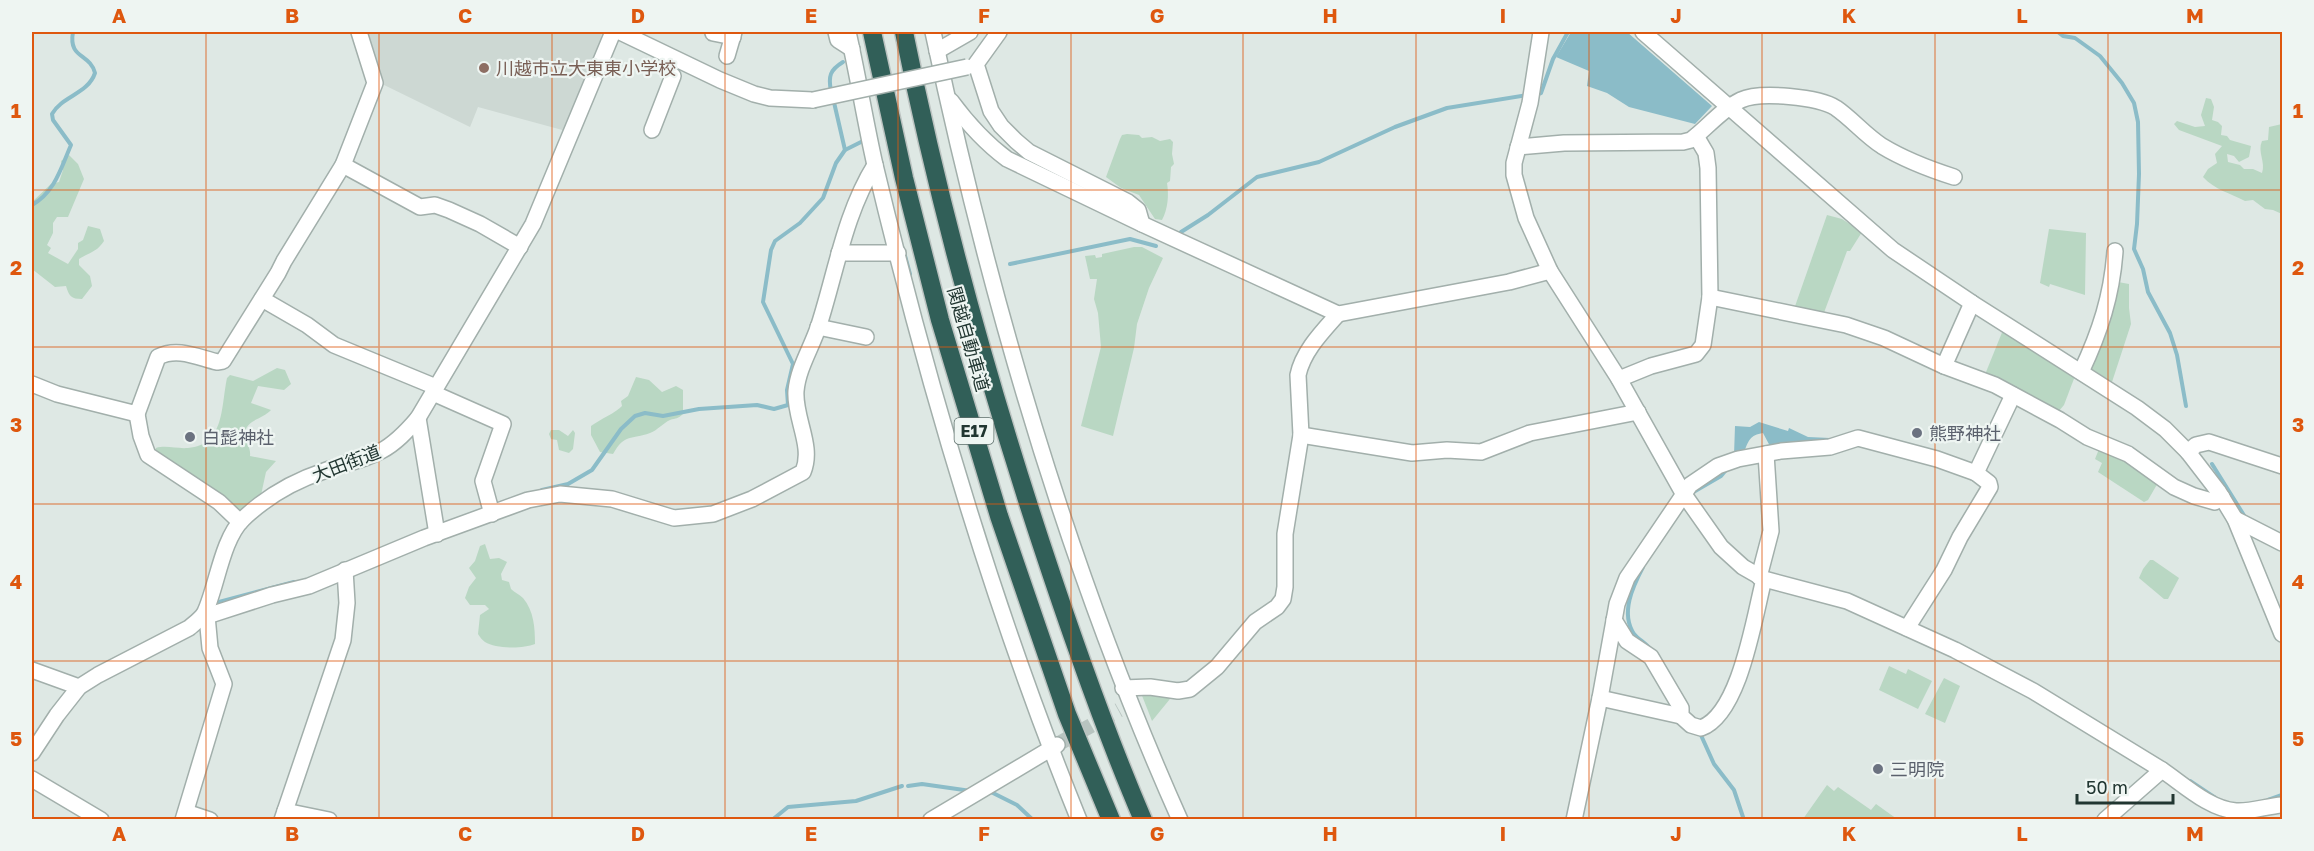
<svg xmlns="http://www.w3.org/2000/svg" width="2314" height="851" font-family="'Golos Text','Noto Sans JP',sans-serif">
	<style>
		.built { fill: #cdd8d3 }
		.green { fill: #b9d7c3 }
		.water { fill: #8bbcc8 }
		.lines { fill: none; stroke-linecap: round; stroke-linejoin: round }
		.stream { stroke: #8bbcc8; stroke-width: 4 }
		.minor-tunnel { stroke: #b8c4c0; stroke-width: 15; stroke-dasharray: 15 8; stroke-linecap: butt }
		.minor-casing { stroke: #a2afab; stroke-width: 18 }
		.highway-casing { stroke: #bcc3c1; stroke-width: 21 }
		.minor { stroke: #fff; stroke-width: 15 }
		.highway { stroke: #315f58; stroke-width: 18 }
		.minor-bridge-casing { stroke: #a2afab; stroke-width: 18; stroke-linecap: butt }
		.minor-bridge { stroke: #fff; stroke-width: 15 }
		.grid { fill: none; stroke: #de570e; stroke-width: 1.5; stroke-opacity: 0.55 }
		.education-dot { fill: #8d6e63; stroke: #eef5f2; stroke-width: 2 }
		.worship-dot { fill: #6b7280; stroke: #eef5f2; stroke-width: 2 }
		.labels { text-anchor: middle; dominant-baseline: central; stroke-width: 4.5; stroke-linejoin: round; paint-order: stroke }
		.shield { fill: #eef5f2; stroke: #5e6f6b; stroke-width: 1.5 }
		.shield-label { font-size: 16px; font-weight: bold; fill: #213631 }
		.education-label { font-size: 18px; fill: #785e54; stroke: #eef5f2; text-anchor: start }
		.street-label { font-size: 18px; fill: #213631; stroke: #eef5f2 }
		.worship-label { font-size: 18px; fill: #5b616d; stroke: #eef5f2; text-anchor: start }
		.neatline { fill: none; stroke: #de570e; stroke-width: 2 }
		.grid-label { font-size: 20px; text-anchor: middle; font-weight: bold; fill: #de570e }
	</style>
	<rect width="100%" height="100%" fill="#dee8e4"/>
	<path class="built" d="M 363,32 L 602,32 L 599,53 L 566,131 L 478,107 L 470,127 L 378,82 Z"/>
	<g class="green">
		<path d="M 2206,98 L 2211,99 L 2214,107 L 2212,120 L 2218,122 L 2222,126 L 2221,135 L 2227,136 L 2230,140 L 2251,146 L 2249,157 L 2239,162 L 2234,156 L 2227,154 L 2228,162 L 2240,165 L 2244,169 L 2253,169 L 2262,173 C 2266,162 2257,152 2262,141 L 2268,140 L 2269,127 L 2282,124 L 2282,214 L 2273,210 L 2265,209 L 2253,200 L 2245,201 C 2230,193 2215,190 2203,177 L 2208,169 L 2217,163 L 2215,154 L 2222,146 L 2179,130 L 2174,124 L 2177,121 L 2195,127 L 2205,126 L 2201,115 Z"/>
		<path d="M 1127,134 L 1139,135 L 1142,138 L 1152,137 L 1160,141 L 1170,139 L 1173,142 L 1172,154 L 1174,164 L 1171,167 L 1170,181 L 1167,183 C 1169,195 1168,209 1162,220 L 1155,219 L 1139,195 L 1121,188 L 1106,177 L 1120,139 L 1122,135 Z"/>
		<path d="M 69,155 L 78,164 L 84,179 L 68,217 L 57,217 L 53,223 L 53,233 L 47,245 L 51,248 L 48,253 L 68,264 L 78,249 L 78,243 L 83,240 L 88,226 L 100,229 L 104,241 C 97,252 90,252 79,259 L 79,265 L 90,276 L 92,286 L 82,299 C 71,299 69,296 66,286 L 55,287 L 32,269 L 32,202 L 51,184 L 59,182 L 63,170 L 61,161 Z"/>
		<path d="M 1827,215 L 1842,219 L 1862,232 L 1850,251 L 1847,251 L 1822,318 L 1793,312 Z"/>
		<path d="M 2049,229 L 2086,233 L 2085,295 L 2050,284 L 2049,287 L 2040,283 Z"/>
		<path d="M 1134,247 L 1142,247 L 1163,258 L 1149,288 L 1137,324 L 1134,348 L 1113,436 L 1081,426 L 1101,347 L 1098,313 L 1094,299 L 1097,279 L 1090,279 L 1085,256 L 1095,255 L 1096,258 L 1102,257 L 1102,254 Z"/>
		<path d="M 2118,282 L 2129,284 L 2129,308 L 2131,324 L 2112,382 L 2090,368 Z"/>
		<path d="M 2003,330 L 2075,376 L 2064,405 L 2058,412 L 1984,377 Z"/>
		<path d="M 277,368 L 285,370 L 291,384 L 284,390 L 258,386 L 251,403 L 271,410 C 262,420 243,420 245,437 C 246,444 251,447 250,456 L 276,461 L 266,472 L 261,495 L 242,510 L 230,508 L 154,453 L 156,448 C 166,445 177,449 188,448 C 225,445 221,406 227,378 L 230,375 L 253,381 Z"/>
		<path d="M 636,377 L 649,380 L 662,392 L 676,386 L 683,390 L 683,414 C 678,419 676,418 670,420 C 663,423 658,430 650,433 C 631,440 625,433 613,454 L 600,452 L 591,435 L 591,426 C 599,420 617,412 622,406 L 621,401 L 628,396 Z"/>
		<path d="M 551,430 L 559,430 L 568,436 L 573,430 L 575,433 L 573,449 L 569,453 L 559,450 L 557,440 L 551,439 L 549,434 Z"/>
		<path d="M 2101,444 L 2159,481 L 2148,500 L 2144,502 L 2098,472 L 2102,463 L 2095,459 Z"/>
		<path d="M 485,544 L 490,559 L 499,558 L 507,562 L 501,574 L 502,580 L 509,582 L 511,589 C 515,593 519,594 523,598 C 534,611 535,628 535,644 C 523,649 496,649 485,642 C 482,640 480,637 478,634 L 480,615 L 489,609 L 485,605 L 470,605 L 465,598 L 469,587 L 476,578 L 469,568 L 475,561 L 480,546 Z"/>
		<path d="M 2150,560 L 2153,560 L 2179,578 L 2168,599 L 2164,599 L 2139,578 L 2143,569 Z"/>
		<path d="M 1889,666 L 1906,674 L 1908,669 L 1932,681 L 1918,709 L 1879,690 Z"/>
		<path d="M 1944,678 L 1960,686 L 1945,723 L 1925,714 Z"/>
		<path d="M 1141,693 L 1174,694 L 1152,721 Z"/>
		<path d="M 1827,785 L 1834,791 L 1838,787 L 1871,810 L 1876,804 L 1897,819 L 1803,819 Z"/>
	</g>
	<g class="water">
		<path d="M 1571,32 L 1627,32 L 1712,106 L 1695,124 L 1629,107 L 1607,93 L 1587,86 L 1589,71 L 1556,57 Z"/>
		<path d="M 1759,422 L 1788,431 L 1789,428 L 1808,437 L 1830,438 L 1828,443 L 1771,448 L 1763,433 C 1750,435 1748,441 1744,453 L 1734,455 L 1735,426 L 1750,427 Z"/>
	</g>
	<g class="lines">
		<g class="stream">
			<path d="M 947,32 L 949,32"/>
			<path d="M 2058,32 L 2063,36 L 2075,38 L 2100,56 L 2122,83 L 2134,103 L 2138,122 L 2139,174 L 2137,224 L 2134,249 L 2143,269 L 2148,292 L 2170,333 L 2177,355 L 2186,406"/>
			<path d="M 831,91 C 828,76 830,70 843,62"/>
			<path d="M 1535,95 L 1541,93 L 1553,59 L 1568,32"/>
			<path d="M 833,98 L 845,150"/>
			<path d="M 32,205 C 55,192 61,168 71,145 L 53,120 L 52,114 C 62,96 88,94 95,73 C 90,53 68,59 73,32"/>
			<path d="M 1181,232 L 1208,215 L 1257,177 L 1319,162 L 1395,127 L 1447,108 L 1527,95"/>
			<path d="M 904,252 L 910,274"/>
			<path d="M 1010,264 L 1130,239 L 1156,246"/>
			<path d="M 2212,464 L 2245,517"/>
			<path d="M 542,490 L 568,484 L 592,470 L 621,429 L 635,416 L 645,413 L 663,416 L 699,409 L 757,405 L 774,409 L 788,405 L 787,390 L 793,364 L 763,302 L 771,250 L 775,241 L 800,223 L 823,198 L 836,163 L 845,150 L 863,141"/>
			<path d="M 1690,494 L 1721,476 L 1726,470"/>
			<path d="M 1643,567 C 1633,586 1620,613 1634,634 C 1639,640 1646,643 1651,650"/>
			<path d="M 219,602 L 294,582"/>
			<path d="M 1700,733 L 1714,764 L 1734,790 L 1744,820"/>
			<path d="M 2190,781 L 2214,797"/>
			<path d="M 908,786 L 922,784 L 971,791"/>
			<path d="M 991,792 L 1017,805 L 1033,820"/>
			<path d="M 2268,800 L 2282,795"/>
			<path d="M 772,820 L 788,807 L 856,801 L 902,786"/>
		</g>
		<path class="minor-tunnel" d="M 1058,744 L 1119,710"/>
		<defs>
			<g id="minor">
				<path d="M 620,32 L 720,80 L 754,94 L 770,98 L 813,100"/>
				<path d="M 836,32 L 838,40 L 852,49"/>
				<path d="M 848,32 C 858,76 865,121 875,165 C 928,387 993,608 1079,820"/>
				<path d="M 933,32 C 990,301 1067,567 1180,820"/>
				<path d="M 999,32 L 976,64 L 991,111 L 1001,126 L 1016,141 L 1029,152 L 1128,202 L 1138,210 L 1142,224"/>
				<path d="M 1541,32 L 1530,103 L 1514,163 L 1514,175 L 1526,218 L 1550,271 L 1619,379 L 1683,493 L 1721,547 L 1743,567 L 1764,579 L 1847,601 L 1955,650 L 2033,691 L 2162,770"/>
				<path d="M 1643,32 L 1893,250 L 1972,303 L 2137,408 L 2165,429 L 2188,452 L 2218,491 L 2235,519 L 2282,634"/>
				<path d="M 713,33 L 733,37"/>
				<path d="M 937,51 L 970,32"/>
				<path d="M 727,56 L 734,32"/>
				<path d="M 951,101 C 968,124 984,142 1007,159 L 1142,224 L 1338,314 L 1509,282 L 1550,271"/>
				<path d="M 652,130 L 673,76"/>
				<path d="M 1518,147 L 1564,143 L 1683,142 L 1691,140 C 1708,127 1722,109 1741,100 C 1760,91 1819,97 1836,108 C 1852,119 1865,135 1882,146 C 1905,160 1929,169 1954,177"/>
				<path d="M 343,165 L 420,207 L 435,205 L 449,210 L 480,224 L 520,247"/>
				<path d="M 839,253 L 898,253"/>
				<path d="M 1710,297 L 1846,325 L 1884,338 L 1944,366 L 1995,385 L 2060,420 L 2087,437 L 2128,454 L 2174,487 L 2194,496 L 2215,502 L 2222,497"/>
				<path d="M 262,299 L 307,325 L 334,345 L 436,387"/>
				<path d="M 818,327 L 866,337"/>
				<path d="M 1944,366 L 1972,303"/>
				<path d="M 2081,372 C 2100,332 2112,295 2115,251"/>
				<path d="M 1619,379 L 1651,366 L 1696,354 L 1703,345 L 1710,297 L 1708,168 L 1706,153 L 1696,136"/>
				<path d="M 32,384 L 57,394 L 137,414 L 158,357 C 177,347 197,357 217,362 L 223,361 L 278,273 L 284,261 L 343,165 L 375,83 L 359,32"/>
				<path d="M 433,393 L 503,424 L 483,481 L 492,514"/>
				<path d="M 137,414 L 141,436 L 148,455 L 219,502 L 240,522"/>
				<path d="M 418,418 L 437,534"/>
				<path d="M 1301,435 L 1412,453 L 1447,450 L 1481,452 L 1530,433 L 1638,412"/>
				<path d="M 2188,452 L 2196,445 L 2209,442 L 2282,466"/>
				<path d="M 2235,519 L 2282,543"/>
				<path d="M 1759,577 L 1771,531 L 1766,454"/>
				<path d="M 205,613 L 207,616 L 272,595 L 309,586 L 424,538 L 528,500 L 560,494 L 612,499 L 674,518 L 713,514 L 752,499 L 803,472 C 814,446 794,418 796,391 C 798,368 812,347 819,325 C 836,272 845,213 875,165"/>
				<path d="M 1614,620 L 1627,641 L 1651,657 L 1681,708 L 1681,716 L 1691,725 L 1701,728 C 1740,714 1754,618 1764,579"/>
				<path d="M 1907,628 L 1944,570 L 1960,537 L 1990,487 L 1989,483 L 1976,473 L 2013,395"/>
				<path d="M 32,670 L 79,687"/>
				<path d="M 1123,688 L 1150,687 L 1178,691 L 1190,689 L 1217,667 L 1255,622 L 1277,607 L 1283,599 L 1285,587 L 1285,534 L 1301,435 L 1298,375 C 1303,351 1323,331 1338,314"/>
				<path d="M 1600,698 L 1681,716"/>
				<path d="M 32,753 L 57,715 L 79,687 L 98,675 L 189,628 C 195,623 202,618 205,612 C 217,586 222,539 243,519 C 266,497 294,481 324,471 C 343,464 363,461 381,451 C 396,443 407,431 418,418 L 533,224 L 613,32"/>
				<path d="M 32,779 L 101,820"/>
				<path d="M 285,811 L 329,820"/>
				<path d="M 186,812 L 210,820"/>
				<path d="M 183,820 L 224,684 L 210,648 L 207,616"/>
				<path d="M 282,820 L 343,640 L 347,603 L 345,570"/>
				<path d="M 931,820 L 1057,745"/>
				<path d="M 1574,820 L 1600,698 L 1617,604 L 1627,578 L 1690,485 L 1718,466 L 1738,459 L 1781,451 L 1830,447 L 1858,438 L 1937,459 L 1976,473"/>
				<path d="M 2105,820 L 2162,770 C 2183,784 2209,809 2236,811 C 2251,812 2267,806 2282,805"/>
			</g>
			<g id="highway">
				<path d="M 872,32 L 904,178 L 940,320 L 999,516 L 1067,714 L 1111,820"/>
				<path d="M 904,32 C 939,205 986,376 1041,543 C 1072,637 1104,729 1143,820"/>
			</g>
		</defs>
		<use href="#minor" class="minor-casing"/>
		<use href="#highway" class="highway-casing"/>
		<use href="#minor" class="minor"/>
		<use href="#highway" class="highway"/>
		<defs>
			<path id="minor-bridge" d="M 813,100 L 967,67"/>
		</defs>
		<use href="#minor-bridge" class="minor-bridge-casing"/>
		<use href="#minor-bridge" class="minor-bridge"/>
	</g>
	<path class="grid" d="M 206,32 L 206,820M 379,32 L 379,820M 552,32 L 552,820M 725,32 L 725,820M 898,32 L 898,820M 1071,32 L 1071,820M 1243,32 L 1243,820M 1416,32 L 1416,820M 1589,32 L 1589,820M 1762,32 L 1762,820M 1935,32 L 1935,820M 2108,32 L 2108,820M 32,190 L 2282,190M 32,347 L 2282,347M 32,504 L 2282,504M 32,661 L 2282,661"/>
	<circle class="education-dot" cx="484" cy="68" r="6"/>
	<g class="worship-dot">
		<circle cx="1917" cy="433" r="6"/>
		<circle cx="190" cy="437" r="6"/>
		<circle cx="1878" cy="769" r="6"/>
	</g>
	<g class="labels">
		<rect class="shield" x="954.5" y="418" width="39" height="26" rx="4.5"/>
		<g class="shield-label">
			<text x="974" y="431">E17</text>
		</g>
		<g class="education-label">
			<text x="496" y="68">川越市立大東東小学校</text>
		</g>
		<g class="street-label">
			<text transform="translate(969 339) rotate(74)">関越自動車道</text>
			<text transform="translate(346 463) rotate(-21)">大田街道</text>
		</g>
		<g class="worship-label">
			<text x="1929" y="433">熊野神社</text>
			<text x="202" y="437">白髭神社</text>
			<text x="1890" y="769">三明院</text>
		</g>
	</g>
	<rect width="2314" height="851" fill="none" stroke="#eef5f2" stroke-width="66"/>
	<path d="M2077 794v9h96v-9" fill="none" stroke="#213631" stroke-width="3"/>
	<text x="2086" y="794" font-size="18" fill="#213631" stroke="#eef5f2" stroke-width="4.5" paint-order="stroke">50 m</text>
	<rect x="33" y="33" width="2248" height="785" class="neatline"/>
	<g class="grid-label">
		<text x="119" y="23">A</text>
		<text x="292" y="23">B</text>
		<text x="465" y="23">C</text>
		<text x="638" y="23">D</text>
		<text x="811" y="23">E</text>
		<text x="984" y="23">F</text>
		<text x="1157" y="23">G</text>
		<text x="1330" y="23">H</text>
		<text x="1503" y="23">I</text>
		<text x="1676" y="23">J</text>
		<text x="1849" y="23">K</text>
		<text x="2022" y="23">L</text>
		<text x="2195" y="23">M</text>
		<text x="16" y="118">1</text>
		<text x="2298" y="118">1</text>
		<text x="16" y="275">2</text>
		<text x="2298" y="275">2</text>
		<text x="16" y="432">3</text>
		<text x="2298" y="432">3</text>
		<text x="16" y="589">4</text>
		<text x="2298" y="589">4</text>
		<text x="16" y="746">5</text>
		<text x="2298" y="746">5</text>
		<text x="119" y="841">A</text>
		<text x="292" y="841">B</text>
		<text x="465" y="841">C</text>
		<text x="638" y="841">D</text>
		<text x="811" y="841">E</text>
		<text x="984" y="841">F</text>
		<text x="1157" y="841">G</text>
		<text x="1330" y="841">H</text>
		<text x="1503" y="841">I</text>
		<text x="1676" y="841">J</text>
		<text x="1849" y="841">K</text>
		<text x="2022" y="841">L</text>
		<text x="2195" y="841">M</text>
	</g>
</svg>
